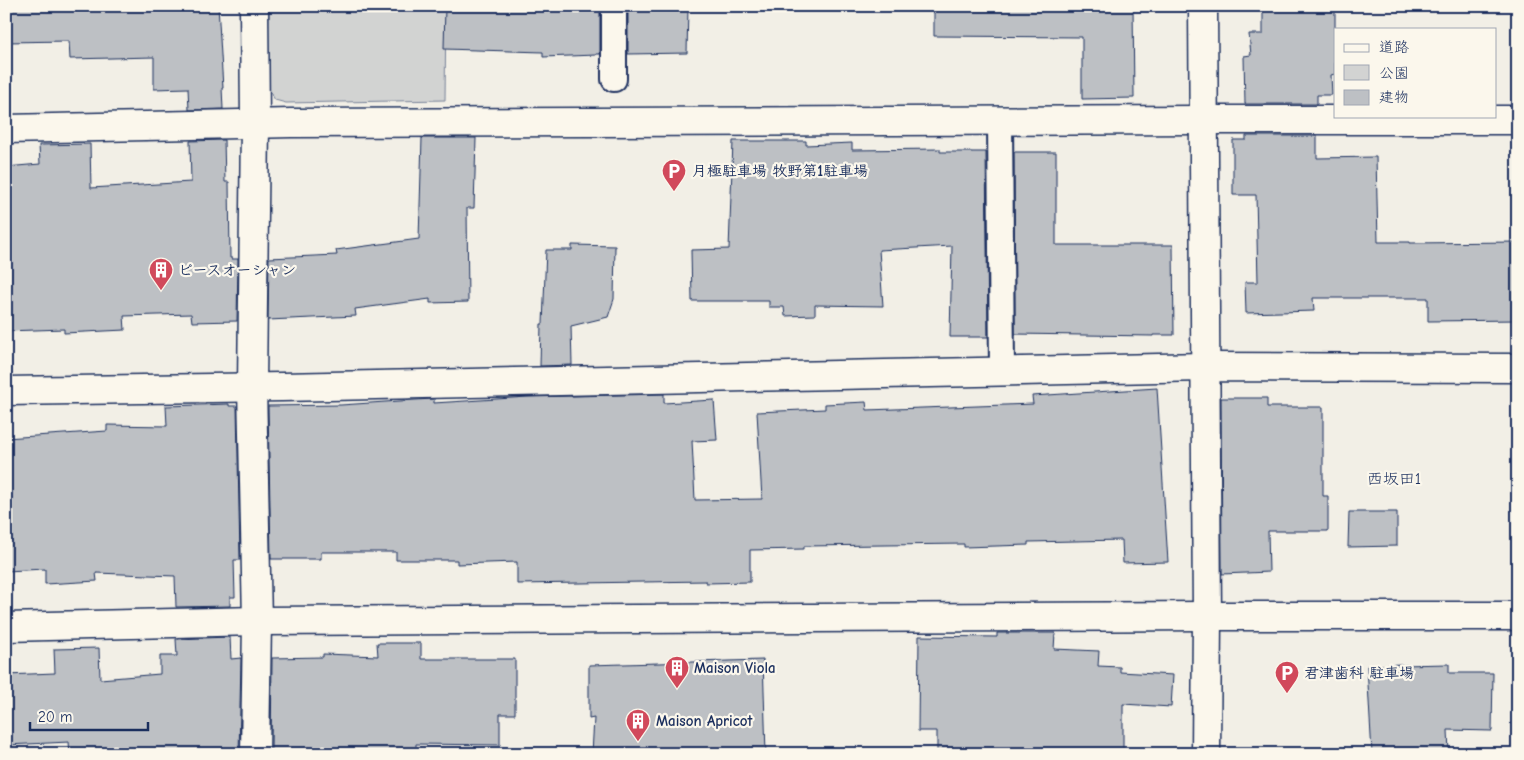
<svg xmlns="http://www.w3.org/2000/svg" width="1524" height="760" font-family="'Comic Neue','Klee One',sans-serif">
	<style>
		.green { fill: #d2d3d2; stroke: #768198 }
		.building { fill: #bdc0c4; stroke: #1b2f5e }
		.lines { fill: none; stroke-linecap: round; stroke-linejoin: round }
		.lane-casing { stroke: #1b2f5e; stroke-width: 28 }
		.street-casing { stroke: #1b2f5e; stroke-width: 31 }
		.lane { stroke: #fbf7ec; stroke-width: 24 }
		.street { stroke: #fbf7ec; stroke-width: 28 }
		.labels { text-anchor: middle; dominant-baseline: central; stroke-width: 4.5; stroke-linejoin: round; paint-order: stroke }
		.poi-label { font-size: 15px; font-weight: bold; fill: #1b2f5e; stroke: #fbf7ec; text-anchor: start }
		.neighbourhood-label { font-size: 16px; fill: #1b2f5e; stroke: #fbf7ec }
	</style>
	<rect width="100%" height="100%" fill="#f2efe6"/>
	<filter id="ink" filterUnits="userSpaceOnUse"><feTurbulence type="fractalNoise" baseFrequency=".02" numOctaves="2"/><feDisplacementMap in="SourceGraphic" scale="10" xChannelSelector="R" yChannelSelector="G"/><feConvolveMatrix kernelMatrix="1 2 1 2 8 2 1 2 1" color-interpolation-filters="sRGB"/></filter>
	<g filter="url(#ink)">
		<path class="green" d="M 269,6 L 446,6 L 445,100 L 286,103 L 275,100 L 267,86 Z"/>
		<g class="building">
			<path d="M 6,6 L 218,6 L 223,88 L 222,88 L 223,109 L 189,110 L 188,88 L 154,89 L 154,57 L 70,59 L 69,41 L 6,42 Z"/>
			<path d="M 445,6 L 538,6 L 538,10 L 600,9 L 600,54 L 596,54 L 596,55 L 543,57 L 543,52 L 444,49 Z"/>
			<path d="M 636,6 L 688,7 L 687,53 L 628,54 L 628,8 L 636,8 Z"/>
			<path d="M 934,6 L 1133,6 L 1134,98 L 1082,99 L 1082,37 L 934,36 Z"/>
			<path d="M 1263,6 L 1335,6 L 1335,74 L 1331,75 L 1332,95 L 1317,95 L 1317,104 L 1245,104 L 1244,56 L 1251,55 L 1249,34 L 1263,34 Z"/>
			<path d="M 1246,136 L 1317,136 L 1317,158 L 1376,157 L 1378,242 L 1410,242 L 1410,243 L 1518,242 L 1518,320 L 1428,321 L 1428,298 L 1313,298 L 1314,311 L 1246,313 L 1245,282 L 1258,282 L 1256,195 L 1233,195 L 1233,140 L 1246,140 Z"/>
			<path d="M 422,138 L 476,138 L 474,208 L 467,208 L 468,302 L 430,303 L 430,299 L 355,309 L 356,316 L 268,320 L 269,258 L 337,255 L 336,250 L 419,239 Z"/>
			<path d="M 224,140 L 225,182 L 229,182 L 230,258 L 232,258 L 232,259 L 238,259 L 237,321 L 192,322 L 191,314 L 124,316 L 125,330 L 64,333 L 64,329 L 6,331 L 6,167 L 40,164 L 39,145 L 90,144 L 91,188 L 191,182 L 190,141 Z"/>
			<path d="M 733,141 L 806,141 L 806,145 L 852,143 L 852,150 L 940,149 L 940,152 L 986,152 L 988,337 L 950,337 L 952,246 L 879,250 L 883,306 L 815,305 L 815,315 L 785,316 L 784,307 L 769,307 L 769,301 L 692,301 L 691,250 L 729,249 Z"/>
			<path d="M 1014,152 L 1056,152 L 1056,245 L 1173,245 L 1174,335 L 1153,335 L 1153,336 L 1015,334 Z"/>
			<path d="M 572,245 L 615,246 L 614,299 L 608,317 L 571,326 L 572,365 L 540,366 L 541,324 L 543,324 L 546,250 L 572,250 Z"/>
			<path d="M 1157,388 L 1168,562 L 1123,563 L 1122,540 L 1028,542 L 1028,545 L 964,547 L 964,544 L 804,546 L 804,549 L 750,550 L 750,582 L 706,583 L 706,581 L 517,584 L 517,562 L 457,564 L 457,560 L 396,560 L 396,552 L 321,552 L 321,559 L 271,559 L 268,406 L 341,405 L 415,400 L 434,399 L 434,403 L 528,397 L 664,394 L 664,403 L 714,400 L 717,440 L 692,441 L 695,500 L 762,499 L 757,412 L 825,409 L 825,404 L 866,402 L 867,410 L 1033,404 L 1032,396 Z"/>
			<path d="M 1221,398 L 1267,398 L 1267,407 L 1323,407 L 1323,496 L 1328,496 L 1328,531 L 1268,531 L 1269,572 L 1222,574 Z"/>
			<path d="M 229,404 L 229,406 L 237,406 L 240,560 L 234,560 L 235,597 L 230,597 L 230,606 L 176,607 L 175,576 L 96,573 L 97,581 L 45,584 L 45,569 L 6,571 L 6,438 L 107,431 L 107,425 L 167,426 L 166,406 Z"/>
			<path d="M 1349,512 L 1397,512 L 1397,546 L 1348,547 Z"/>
			<path d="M 997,633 L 1055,633 L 1054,649 L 1099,651 L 1098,666 L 1120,667 L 1120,672 L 1173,675 L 1171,707 L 1123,704 L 1123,754 L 937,754 L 937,731 L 918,731 L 919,636 L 997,637 Z"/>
			<path d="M 230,637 L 231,659 L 241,658 L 239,754 L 70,754 L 69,742 L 7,745 L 6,675 L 55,673 L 54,649 L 99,648 L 100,679 L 160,674 L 160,656 L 177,656 L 176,639 Z"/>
			<path d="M 377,643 L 421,643 L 421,659 L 515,659 L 515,714 L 500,714 L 500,745 L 416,744 L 416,754 L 271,754 L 272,658 L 323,657 L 323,654 L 378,656 Z"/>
			<path d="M 763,660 L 766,754 L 592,754 L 594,718 L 589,719 L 589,665 Z"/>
			<path d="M 1401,664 L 1401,665 L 1449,664 L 1449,673 L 1493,673 L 1492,731 L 1448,730 L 1449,754 L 1372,754 L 1367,666 Z"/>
		</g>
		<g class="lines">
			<defs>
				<g id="lane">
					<path d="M 614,79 L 614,6"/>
					<path d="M 1000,120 L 1002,371"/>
				</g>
				<g id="street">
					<path d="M 254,6 L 255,123 L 252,387 L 257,621 L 255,754"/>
					<path d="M 1203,6 L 1207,616 L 1206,754"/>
					<path d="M 6,129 L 291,123 L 1203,120 L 1518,120"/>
					<path d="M 6,391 L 282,387 L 1204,367 L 1518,368"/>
					<path d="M 6,627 L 257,621 L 1207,616 L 1518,616"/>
				</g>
			</defs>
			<use href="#lane" class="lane-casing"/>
			<use href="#street" class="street-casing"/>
			<use href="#lane" class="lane"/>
			<use href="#street" class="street"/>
		</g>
	</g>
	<defs>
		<symbol id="parking-pin" viewBox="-11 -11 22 30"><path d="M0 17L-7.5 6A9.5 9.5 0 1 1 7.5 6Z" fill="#d1495b" stroke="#fbf7ec"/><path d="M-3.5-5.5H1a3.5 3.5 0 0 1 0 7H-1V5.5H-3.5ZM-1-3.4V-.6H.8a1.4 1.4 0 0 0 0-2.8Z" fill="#fff"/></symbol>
		<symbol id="building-pin" viewBox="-11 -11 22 30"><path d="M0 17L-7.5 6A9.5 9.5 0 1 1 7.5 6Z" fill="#d1495b" stroke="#fbf7ec"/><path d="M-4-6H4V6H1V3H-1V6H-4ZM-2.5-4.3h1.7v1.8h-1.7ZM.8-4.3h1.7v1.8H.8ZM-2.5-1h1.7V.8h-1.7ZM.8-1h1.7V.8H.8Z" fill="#fff"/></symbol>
	</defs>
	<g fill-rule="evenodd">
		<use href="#parking-pin" x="660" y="157" width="28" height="38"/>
		<use href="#building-pin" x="147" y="256" width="28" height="38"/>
		<use href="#building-pin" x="663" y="654" width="28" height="38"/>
		<use href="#parking-pin" x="1273" y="659" width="28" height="38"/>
		<use href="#building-pin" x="624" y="707" width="28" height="38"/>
	</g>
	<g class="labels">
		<g class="poi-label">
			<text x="692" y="171">月極駐車場 牧野第1駐車場</text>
			<text x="178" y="270">ピースオーシャン</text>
			<text x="694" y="668">Maison Viola</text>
			<text x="1304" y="673">君津歯科 駐車場</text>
			<text x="656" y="721">Maison Apricot</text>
		</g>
		<g class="neighbourhood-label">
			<text x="1394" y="479">西坂田1</text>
		</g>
	</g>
	<rect width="1524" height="760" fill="none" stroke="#fbf7ec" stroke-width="25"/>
	<rect x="12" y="12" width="1499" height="735" fill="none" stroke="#1b2f5e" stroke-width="2" filter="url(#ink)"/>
	<rect x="1334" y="28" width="162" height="90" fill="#fbf7ec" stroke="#a1a7b3"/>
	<rect x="1344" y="44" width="25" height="8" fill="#fbf7ec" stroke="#a1a7b3"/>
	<text x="1379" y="52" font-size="15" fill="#1b2f5e">道路</text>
	<rect x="1344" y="65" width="25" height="15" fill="#d2d3d2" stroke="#a1a7b3"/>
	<text x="1379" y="78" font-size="15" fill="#1b2f5e">公園</text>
	<rect x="1344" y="90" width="25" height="15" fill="#bdc0c4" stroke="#a1a7b3"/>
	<text x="1379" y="102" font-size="15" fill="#1b2f5e">建物</text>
	<path d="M30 722v8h118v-8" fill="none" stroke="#1b2f5e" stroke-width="2.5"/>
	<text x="38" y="722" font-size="15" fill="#1b2f5e" stroke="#fbf7ec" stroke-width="4" paint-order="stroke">20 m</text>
</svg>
